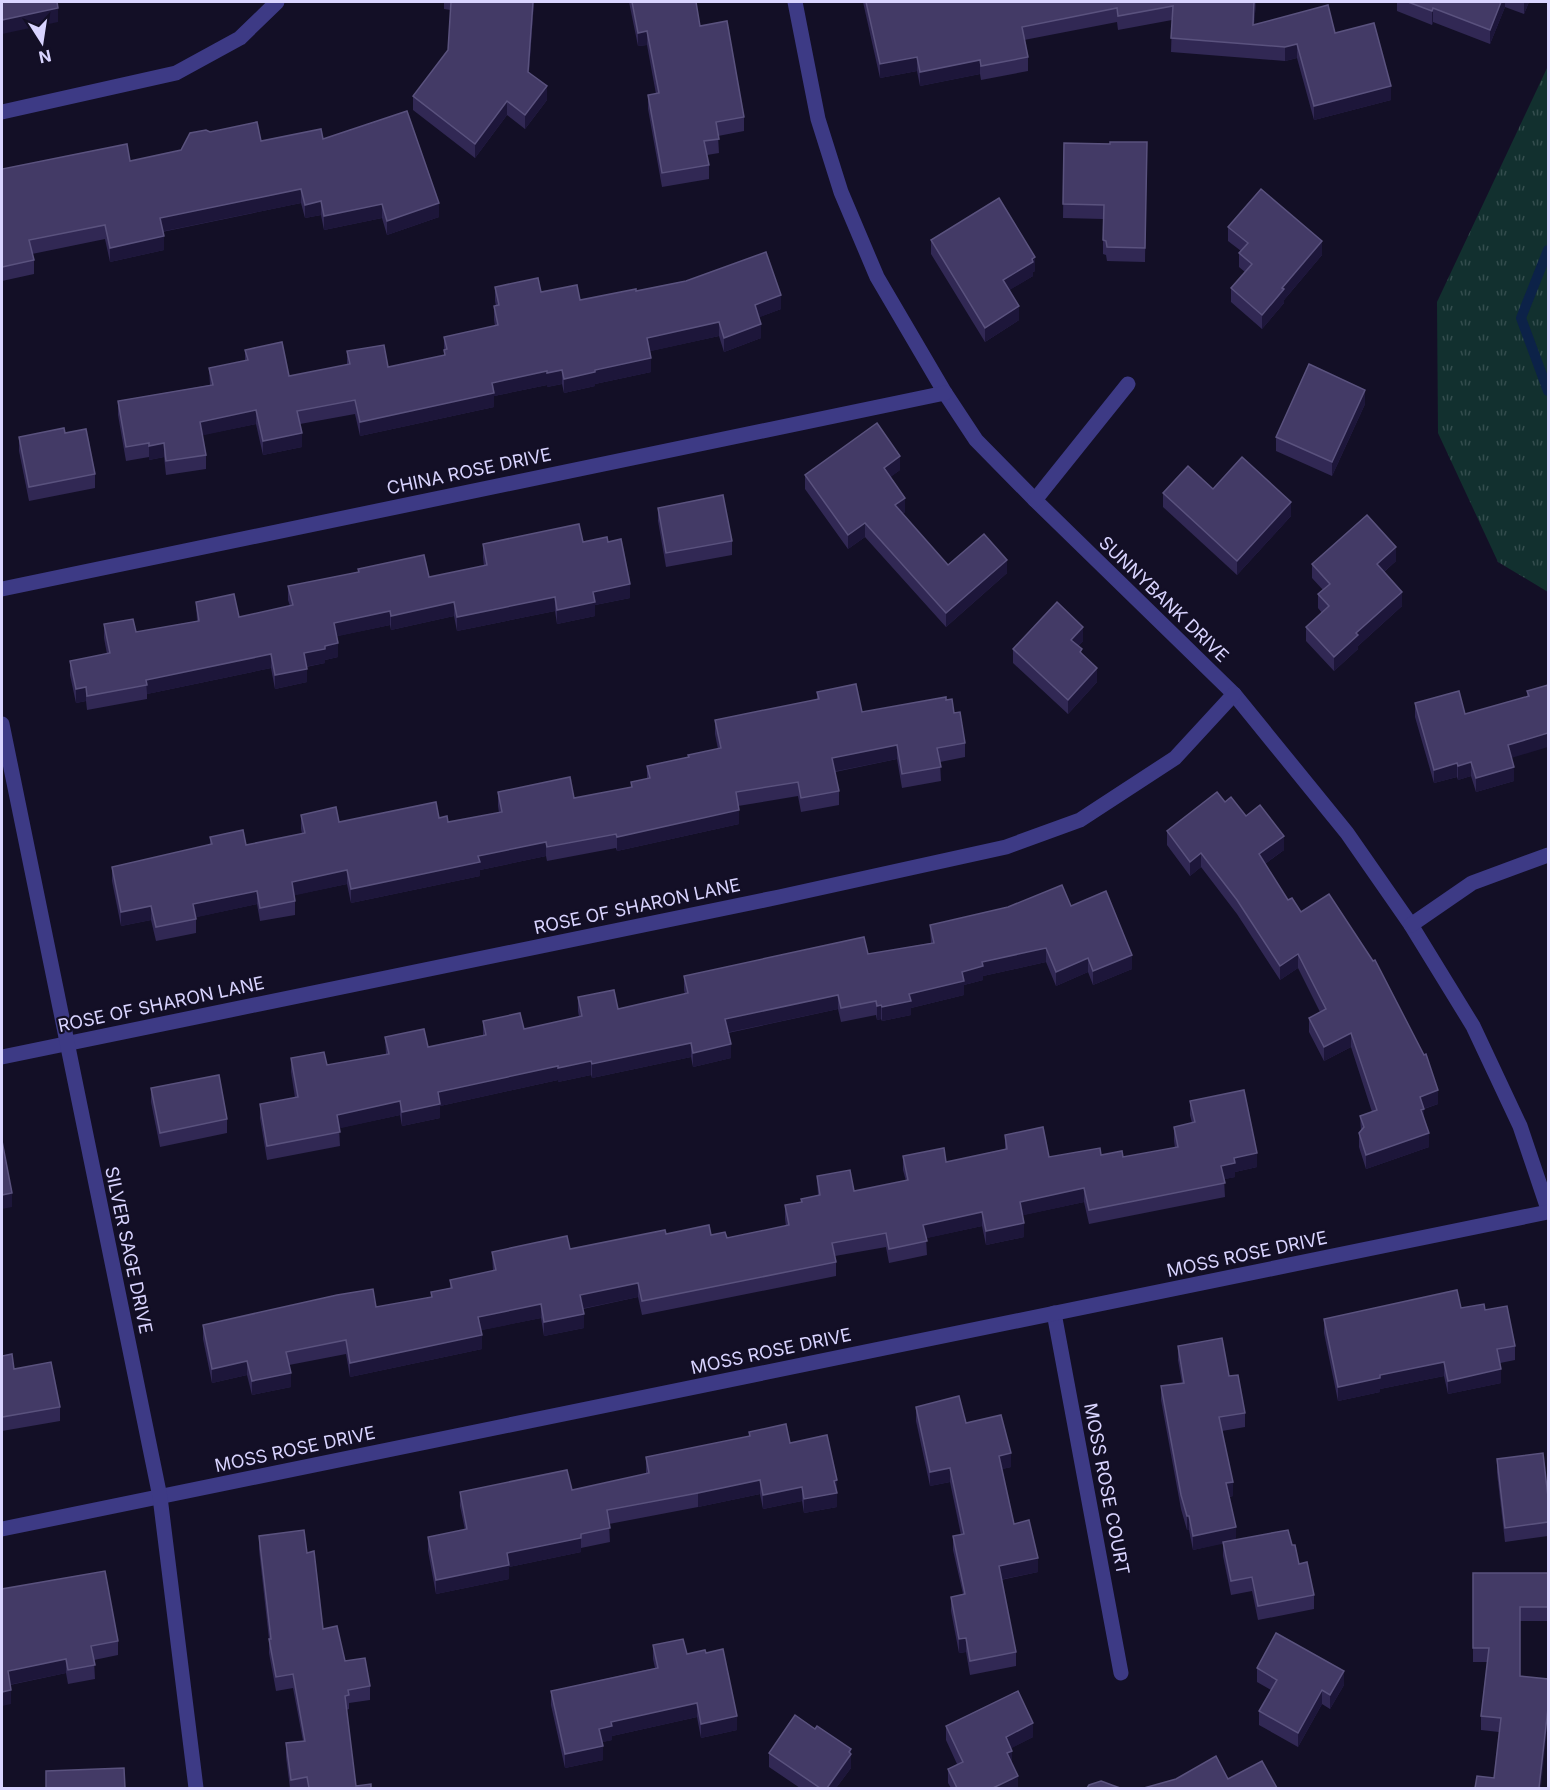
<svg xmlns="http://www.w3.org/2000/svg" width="1550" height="1790" font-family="Inter,sans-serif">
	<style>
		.grass { fill: url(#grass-tufts) }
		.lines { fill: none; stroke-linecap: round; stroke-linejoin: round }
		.stream { stroke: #0c2248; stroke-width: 10 }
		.minor { stroke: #3d3a85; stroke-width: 15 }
		.tertiary { stroke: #3d3a85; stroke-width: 15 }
		.wall { fill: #312854 }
		.shaded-wall { fill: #1d163a }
		.building { fill: #433a66; stroke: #5a527e; stroke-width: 1.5 }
		.labels { text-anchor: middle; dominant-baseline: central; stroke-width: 4.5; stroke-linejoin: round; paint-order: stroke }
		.street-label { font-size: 18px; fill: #d9d4ff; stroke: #130f26 }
	</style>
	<defs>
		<pattern id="grass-tufts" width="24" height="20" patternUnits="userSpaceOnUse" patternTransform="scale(1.5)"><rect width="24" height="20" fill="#12302f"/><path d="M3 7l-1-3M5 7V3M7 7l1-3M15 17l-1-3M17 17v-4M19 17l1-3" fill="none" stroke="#344d4e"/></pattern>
	</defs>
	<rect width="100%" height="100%" fill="#130f26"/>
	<path class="grass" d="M 1548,66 L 1548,592 L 1498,562 L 1438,433 L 1437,302 Z"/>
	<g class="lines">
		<path class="stream" d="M 1548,250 L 1521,318 L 1548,391"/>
		<g class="minor">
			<path d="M 795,2 L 818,119 L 841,192 L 877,277 L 945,393 L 976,440 L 1035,500 L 1234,694 L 1347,833 L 1411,925 L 1473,1026 L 1520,1126 L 1548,1209"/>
			<path d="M 2,112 L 176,73 L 240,38 L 277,2"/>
			<path d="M 1035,500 L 1128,384"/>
			<path d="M 2,589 L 945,393"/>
			<path d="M 1411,925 L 1472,883 L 1548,855"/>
			<path d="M 2,1057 L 779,897 L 1006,847 L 1080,820 L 1175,758 L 1234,694"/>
			<path d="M 1054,1313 L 1121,1673"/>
			<path d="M 2,1529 L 1548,1212"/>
		</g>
		<path class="tertiary" d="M 2,724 L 160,1497 L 196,1788"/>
	</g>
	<g class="wall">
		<path d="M 444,2 L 534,2 L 529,72 L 547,100 L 525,129 L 507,115 L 475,158 L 413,110 L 413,96 L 448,50 L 451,10 L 444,9 Z"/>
		<path d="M 629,2 L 696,2 L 700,26 L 744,117 L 744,131 L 718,136 L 719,153 L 707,155 L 709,165 L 709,179 L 662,187 L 648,109 L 648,95 L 656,94 L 647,45 L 638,46 Z"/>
		<path d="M 863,2 L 1256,2 L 1254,25 L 1335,33 L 1391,100 L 1314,120 L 1297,58 L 1285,61 L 1171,52 L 1172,20 L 1118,30 L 1117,22 L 1024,40 L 1028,57 L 1028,71 L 981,80 L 980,74 L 920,86 L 917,71 L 880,78 Z"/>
		<path d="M 1397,2 L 1529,2 L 1524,14 L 1505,7 L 1490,44 L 1433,22 L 1432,25 L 1397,11 Z"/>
		<path d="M 210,132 L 261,141 L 323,139 L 439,217 L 387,235 L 382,218 L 324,230 L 321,215 L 305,218 L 301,203 L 162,232 L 164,250 L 110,262 L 105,239 L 32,254 L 34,260 L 34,274 L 2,281 L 2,169 L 130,161 L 181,150 Z"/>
		<path d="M 1147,142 L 1145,262 L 1107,261 L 1106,255 L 1103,254 L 1103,219 L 1063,218 L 1064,143 L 1110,144 Z"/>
		<path d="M 1228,227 L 1322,255 L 1284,300 L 1284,303 L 1262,329 L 1231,302 L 1231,288 L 1245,272 L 1239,267 L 1239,253 L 1241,251 L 1228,241 Z"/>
		<path d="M 931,240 L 1035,271 L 1033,272 L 1033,276 L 1009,290 L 1019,320 L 985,342 L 931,254 Z"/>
		<path d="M 495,287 L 541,292 L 580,300 L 636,291 L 781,309 L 759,317 L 761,338 L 724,352 L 719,336 L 650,351 L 651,372 L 595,384 L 595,386 L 564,393 L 562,384 L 547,387 L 547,385 L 494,396 L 494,407 L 360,436 L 355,414 L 300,424 L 302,447 L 263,455 L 256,424 L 202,435 L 206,455 L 206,469 L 166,475 L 164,457 L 149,460 L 149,457 L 126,461 L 118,415 L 118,401 L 210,385 L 209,368 L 245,361 L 245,350 L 289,376 L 347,365 L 347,351 L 388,367 L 444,355 L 444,337 L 495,326 L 494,320 L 494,306 L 496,306 L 495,301 Z"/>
		<path d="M 1365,404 L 1332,476 L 1276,451 L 1276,437 Z"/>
		<path d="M 65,433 L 95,474 L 95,488 L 29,501 L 19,451 L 19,437 Z"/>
		<path d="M 900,470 L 890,477 L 905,512 L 902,514 L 948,565 L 1007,573 L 946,627 L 865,537 L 848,549 L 805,489 L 805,475 Z"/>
		<path d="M 1163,493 L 1291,516 L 1237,575 L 1163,507 Z"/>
		<path d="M 658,508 L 732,541 L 732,555 L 666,567 L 658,521 Z"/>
		<path d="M 583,542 L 608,542 L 630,598 L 595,605 L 595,616 L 557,624 L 555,611 L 457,631 L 454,616 L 391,630 L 390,625 L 337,636 L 338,657 L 325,660 L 325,663 L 306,667 L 307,682 L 275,689 L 271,668 L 147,694 L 147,699 L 87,710 L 86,701 L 76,703 L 70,675 L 70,661 L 107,654 L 104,638 L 104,624 L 136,632 L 197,621 L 196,602 L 239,617 L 290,606 L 288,600 L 288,586 L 358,572 L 358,569 L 429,577 L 484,566 L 483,558 L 483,544 Z"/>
		<path d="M 1396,561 L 1384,572 L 1402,606 L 1358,646 L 1358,649 L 1334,671 L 1306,641 L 1306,627 L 1322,613 L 1318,608 L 1318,594 L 1323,590 L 1312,578 L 1312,564 Z"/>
		<path d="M 1083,641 L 1078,646 L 1097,682 L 1068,714 L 1013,663 L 1013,649 Z"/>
		<path d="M 1548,685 L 1511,758 L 1514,781 L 1476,792 L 1471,776 L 1458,780 L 1457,777 L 1434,783 L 1415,717 L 1415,703 L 1465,714 L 1527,697 L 1527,691 Z"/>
		<path d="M 817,692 L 862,712 L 946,700 L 954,713 L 965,743 L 965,757 L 940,762 L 941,781 L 902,788 L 897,759 L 835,772 L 839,791 L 839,805 L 801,812 L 798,796 L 738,806 L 739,824 L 617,851 L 616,848 L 547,861 L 546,856 L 480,870 L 480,876 L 351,903 L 347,884 L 294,895 L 295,901 L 295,915 L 260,921 L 257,904 L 196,917 L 196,933 L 156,941 L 151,920 L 121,926 L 112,881 L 112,867 L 210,845 L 210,837 L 246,845 L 302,834 L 301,829 L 301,815 L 339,822 L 439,818 L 448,822 L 499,813 L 498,806 L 498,792 L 574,798 L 631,788 L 631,782 L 647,779 L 647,766 L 688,757 L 718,749 L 715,734 L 715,720 L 817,700 Z"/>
		<path d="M 1225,802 L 1246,816 L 1284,850 L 1265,864 L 1288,900 L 1301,912 L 1438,1104 L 1424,1109 L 1424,1120 L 1429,1147 L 1366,1169 L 1359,1147 L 1359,1133 L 1361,1131 L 1360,1116 L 1372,1112 L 1351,1047 L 1324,1061 L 1309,1032 L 1309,1018 L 1320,1012 L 1298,968 L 1280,980 L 1237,914 L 1201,867 L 1190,876 L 1167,845 L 1167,831 Z"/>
		<path d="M 1071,906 L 1132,969 L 1093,985 L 1088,972 L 1056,986 L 1046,962 L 983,976 L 983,980 L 964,985 L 964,995 L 911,1008 L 911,1015 L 882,1021 L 881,1019 L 877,1020 L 876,1015 L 841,1022 L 838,1009 L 728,1033 L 731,1058 L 693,1067 L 691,1057 L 592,1078 L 591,1075 L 558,1082 L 558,1080 L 440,1106 L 440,1118 L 402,1126 L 400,1115 L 339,1128 L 340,1146 L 267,1160 L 260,1118 L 260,1104 L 295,1098 L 291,1072 L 291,1058 L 327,1065 L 386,1054 L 385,1037 L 428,1047 L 483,1035 L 483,1021 L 524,1029 L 579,1017 L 578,1011 L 578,997 L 618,1009 L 685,994 L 684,990 L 684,976 L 868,954 L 931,943 L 930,925 Z"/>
		<path d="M 151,1088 L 227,1119 L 227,1133 L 160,1147 L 151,1102 Z"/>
		<path d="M 1190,1101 L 1257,1167 L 1235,1172 L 1235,1177 L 1224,1179 L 1225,1197 L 1089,1224 L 1084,1202 L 1023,1215 L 1024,1237 L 986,1245 L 982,1226 L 926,1238 L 927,1255 L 889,1263 L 886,1247 L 835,1256 L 836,1262 L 836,1276 L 642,1315 L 638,1297 L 583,1309 L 584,1328 L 544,1336 L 541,1318 L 481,1330 L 482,1349 L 350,1377 L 346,1354 L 289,1365 L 291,1387 L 252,1395 L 247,1375 L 212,1383 L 203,1339 L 203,1325 L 376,1307 L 431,1297 L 431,1292 L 450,1288 L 450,1280 L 493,1271 L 492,1252 L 570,1249 L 666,1234 L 711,1235 L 727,1238 L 786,1226 L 785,1219 L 785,1205 L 801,1202 L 801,1199 L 818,1195 L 817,1176 L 854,1191 L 906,1181 L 903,1170 L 903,1156 L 946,1162 L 1005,1149 L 1005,1135 L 1049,1157 L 1101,1155 L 1123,1157 L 1175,1148 L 1174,1141 L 1174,1127 L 1192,1123 L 1190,1115 Z"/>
		<path d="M 1461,1308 L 1485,1310 L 1515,1346 L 1515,1360 L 1500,1363 L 1501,1383 L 1448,1394 L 1444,1376 L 1380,1389 L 1380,1392 L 1338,1401 L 1324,1333 L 1324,1319 Z"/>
		<path d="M 1178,1346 L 1229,1376 L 1245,1413 L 1245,1427 L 1222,1431 L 1233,1496 L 1229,1497 L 1236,1540 L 1292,1545 L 1299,1564 L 1314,1595 L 1314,1609 L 1258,1620 L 1252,1591 L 1231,1595 L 1223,1556 L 1223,1543 L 1193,1550 L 1189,1530 L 1187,1530 L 1181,1509 L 1161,1400 L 1161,1386 L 1182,1383 L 1178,1360 Z"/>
		<path d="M 2,1356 L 14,1369 L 60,1407 L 60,1421 L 2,1431 Z"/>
		<path d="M 916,1407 L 966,1423 L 1011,1467 L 1002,1469 L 1014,1524 L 1038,1572 L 1001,1580 L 1016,1652 L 1016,1666 L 970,1675 L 966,1652 L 959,1653 L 951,1611 L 951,1597 L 963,1594 L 953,1550 L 953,1536 L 961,1535 L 950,1482 L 930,1486 L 916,1421 Z"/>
		<path d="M 749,1432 L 790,1443 L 837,1480 L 837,1507 L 804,1513 L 802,1501 L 763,1509 L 760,1494 L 698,1507 L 609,1524 L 610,1542 L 581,1548 L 581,1552 L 509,1567 L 509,1579 L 436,1594 L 428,1551 L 428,1537 L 465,1530 L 460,1506 L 460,1492 L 572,1490 L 646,1474 L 646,1457 L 749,1437 Z"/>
		<path d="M 1497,1459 L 1548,1497 L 1548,1536 L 1505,1542 L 1497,1473 Z"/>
		<path d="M 259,1536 L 307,1553 L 323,1629 L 345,1661 L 370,1686 L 370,1700 L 349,1703 L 349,1709 L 346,1710 L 356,1786 L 371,1788 L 290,1788 L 286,1757 L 286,1743 L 303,1741 L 293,1688 L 276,1691 L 269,1653 L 269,1639 L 259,1550 Z"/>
		<path d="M 1473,1573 L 1548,1573 L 1548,1621 L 1520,1621 L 1520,1676 L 1541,1788 L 1494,1778 L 1499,1732 L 1481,1730 L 1481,1716 L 1487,1662 L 1473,1662 Z"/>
		<path d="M 2,1589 L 118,1641 L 118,1655 L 94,1660 L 95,1679 L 68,1684 L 66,1673 L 10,1685 L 11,1704 Z"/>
		<path d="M 653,1645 L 687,1654 L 737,1730 L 701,1738 L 697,1717 L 612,1736 L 612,1740 L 602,1742 L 603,1760 L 565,1768 L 551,1705 L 551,1691 L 655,1668 L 653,1659 Z"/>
		<path d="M 1257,1668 L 1344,1685 L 1330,1709 L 1322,1704 L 1298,1747 L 1259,1725 L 1259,1711 L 1271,1690 L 1257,1682 Z"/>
		<path d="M 946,1726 L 1033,1737 L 1011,1748 L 1012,1764 L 1018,1788 L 951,1788 L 948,1783 L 948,1769 L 957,1764 L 946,1740 Z"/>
		<path d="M 815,1729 L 851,1749 L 851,1768 L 836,1788 L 800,1788 L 769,1767 L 769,1753 Z"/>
	</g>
	<g class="shaded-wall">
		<path d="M 533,2 L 534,2 L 528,85 L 528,72 Z"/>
		<path d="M 1254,2 L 1256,2 L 1253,39 L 1253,25 Z"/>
		<path d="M 1501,2 L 1505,2 L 1505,7 L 1490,44 L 1490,30 Z"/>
		<path d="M 1524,2 L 1529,2 L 1524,14 Z"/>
		<path d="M 58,8 L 58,22 L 2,34 L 2,20 Z"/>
		<path d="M 1433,8 L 1433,22 L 1432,25 L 1432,11 Z"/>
		<path d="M 647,31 L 647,45 L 638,46 L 638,33 Z"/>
		<path d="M 1297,44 L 1297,58 L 1285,61 L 1285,47 Z"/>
		<path d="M 917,57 L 917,71 L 880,78 L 880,64 Z"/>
		<path d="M 980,60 L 980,74 L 920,86 L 920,72 Z"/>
		<path d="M 547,86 L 547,100 L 525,129 L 525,115 Z"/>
		<path d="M 1391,86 L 1391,100 L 1314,120 L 1314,106 Z"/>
		<path d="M 507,101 L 507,115 L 475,158 L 475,144 Z"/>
		<path d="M 301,189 L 301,203 L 160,232 L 160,218 Z"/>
		<path d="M 321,201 L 321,215 L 305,218 L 305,205 Z"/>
		<path d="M 439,203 L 439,217 L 387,235 L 387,221 Z"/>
		<path d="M 382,204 L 382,218 L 324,230 L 324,216 Z"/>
		<path d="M 164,236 L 164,250 L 110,262 L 110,248 Z"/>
		<path d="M 1322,241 L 1322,255 L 1284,300 L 1284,303 L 1262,329 L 1262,315 L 1282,288 Z"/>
		<path d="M 1035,257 L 1035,271 L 1033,272 L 1033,276 L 1003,294 L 1003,280 Z"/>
		<path d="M 781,295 L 781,309 L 755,319 L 755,305 Z"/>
		<path d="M 1019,306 L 1019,320 L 985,342 L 985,328 Z"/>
		<path d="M 719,322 L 719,336 L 647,352 L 647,338 Z"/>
		<path d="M 761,324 L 761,338 L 724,352 L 724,338 Z"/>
		<path d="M 651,358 L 651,372 L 595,384 L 595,386 L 564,393 L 564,379 L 595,370 Z"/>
		<path d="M 562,370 L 562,384 L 547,387 L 547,373 Z"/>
		<path d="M 547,371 L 547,385 L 494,396 L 494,407 L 360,436 L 360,422 L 492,383 Z"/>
		<path d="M 1365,390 L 1365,404 L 1332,476 L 1332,462 Z"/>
		<path d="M 256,410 L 256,424 L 200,436 L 200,422 Z"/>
		<path d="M 302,433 L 302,447 L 263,455 L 263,441 Z"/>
		<path d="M 164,443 L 164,457 L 149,460 L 149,446 Z"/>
		<path d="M 900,456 L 900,470 L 884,482 L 884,468 Z"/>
		<path d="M 905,498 L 905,512 L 895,519 L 895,505 Z"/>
		<path d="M 1291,502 L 1291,516 L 1237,575 L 1237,561 Z"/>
		<path d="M 865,523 L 865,537 L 848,549 L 848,535 Z"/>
		<path d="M 1396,547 L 1396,561 L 1377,578 L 1377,564 Z"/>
		<path d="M 1007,560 L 1007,573 L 946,627 L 946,613 Z"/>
		<path d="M 630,584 L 630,598 L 595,605 L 595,616 L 557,624 L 557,610 L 593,592 Z"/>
		<path d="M 1402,592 L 1402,606 L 1358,646 L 1358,649 L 1334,671 L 1334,657 L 1356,633 Z"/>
		<path d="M 555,597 L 555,611 L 457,631 L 457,617 Z"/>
		<path d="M 454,602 L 454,616 L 391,630 L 391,616 Z"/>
		<path d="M 390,611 L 390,625 L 334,637 L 334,623 Z"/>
		<path d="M 1083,627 L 1083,641 L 1071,653 L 1071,640 Z"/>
		<path d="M 338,643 L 338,657 L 325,660 L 325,663 L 304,667 L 304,653 L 325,646 Z"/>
		<path d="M 271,654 L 271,668 L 147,694 L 146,680 Z"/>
		<path d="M 1097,668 L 1097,682 L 1068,714 L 1068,700 Z"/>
		<path d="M 307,669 L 307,682 L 275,689 L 275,675 Z"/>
		<path d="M 86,687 L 86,701 L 76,703 L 76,689 Z"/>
		<path d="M 1548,733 L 1548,747 L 1508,759 L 1508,745 Z"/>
		<path d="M 897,745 L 897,759 L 832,772 L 832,758 Z"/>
		<path d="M 1471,762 L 1471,776 L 1458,780 L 1458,766 Z"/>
		<path d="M 1457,763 L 1457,777 L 1434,783 L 1434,770 Z"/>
		<path d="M 1514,767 L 1514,781 L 1476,792 L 1476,778 Z"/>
		<path d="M 739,810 L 739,824 L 617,851 L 617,837 Z"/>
		<path d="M 1284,836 L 1284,850 L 1259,868 L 1259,854 Z"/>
		<path d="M 546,842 L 546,856 L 480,870 L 480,876 L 351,903 L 351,889 L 478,856 Z"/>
		<path d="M 1201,853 L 1201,867 L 1190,876 L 1190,862 Z"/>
		<path d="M 347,870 L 347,884 L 292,896 L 292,882 Z"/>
		<path d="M 257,891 L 257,904 L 193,918 L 193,904 Z"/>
		<path d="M 151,906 L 151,920 L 121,926 L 121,912 Z"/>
		<path d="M 1046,948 L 1046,962 L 983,976 L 983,980 L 964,985 L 964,995 L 911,1008 L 911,1015 L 882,1021 L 882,1007 L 982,962 Z"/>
		<path d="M 1298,954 L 1298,968 L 1280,980 L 1280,966 Z"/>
		<path d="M 1132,955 L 1132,969 L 1093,985 L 1093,971 Z"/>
		<path d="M 1088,958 L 1088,972 L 1056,986 L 1056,972 Z"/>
		<path d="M 838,995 L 838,1009 L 725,1033 L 725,1019 Z"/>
		<path d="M 881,1005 L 881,1019 L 877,1020 L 877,1006 Z"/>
		<path d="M 1351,1033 L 1351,1047 L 1324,1061 L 1324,1047 Z"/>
		<path d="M 691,1043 L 691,1057 L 592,1078 L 592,1064 Z"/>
		<path d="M 731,1044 L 731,1058 L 693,1067 L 693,1053 Z"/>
		<path d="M 591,1061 L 591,1075 L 558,1082 L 558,1068 Z"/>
		<path d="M 558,1066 L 558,1080 L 440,1106 L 440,1118 L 402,1126 L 402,1112 L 438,1092 Z"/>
		<path d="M 1438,1090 L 1438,1104 L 1420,1110 L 1420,1097 Z"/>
		<path d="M 400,1101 L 400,1115 L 337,1129 L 337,1115 Z"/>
		<path d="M 1424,1109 L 1424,1123 L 1421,1110 Z"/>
		<path d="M 1429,1133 L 1429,1147 L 1366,1169 L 1366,1155 Z"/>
		<path d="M 1257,1153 L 1257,1167 L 1235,1172 L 1235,1177 L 1221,1180 L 1221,1166 L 1234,1158 Z"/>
		<path d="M 1084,1188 L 1084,1202 L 1020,1216 L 1020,1202 Z"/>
		<path d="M 12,1193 L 12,1207 L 2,1209 L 2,1195 Z"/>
		<path d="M 982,1212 L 982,1226 L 923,1239 L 923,1225 Z"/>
		<path d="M 1024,1223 L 1024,1237 L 986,1245 L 986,1231 Z"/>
		<path d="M 638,1283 L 638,1297 L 580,1309 L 580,1295 Z"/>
		<path d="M 541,1304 L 541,1318 L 478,1331 L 478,1317 Z"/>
		<path d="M 584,1314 L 584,1328 L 544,1336 L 544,1322 Z"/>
		<path d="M 482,1335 L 482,1349 L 350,1377 L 350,1363 Z"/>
		<path d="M 247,1361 L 247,1375 L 212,1383 L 212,1369 Z"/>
		<path d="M 1444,1362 L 1444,1376 L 1380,1389 L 1380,1392 L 1338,1401 L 1338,1387 L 1380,1375 Z"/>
		<path d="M 1501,1369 L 1501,1383 L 1448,1394 L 1448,1381 Z"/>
		<path d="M 291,1373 L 291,1387 L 252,1395 L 252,1381 Z"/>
		<path d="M 1011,1453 L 1011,1467 L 999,1470 L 999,1456 Z"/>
		<path d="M 950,1468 L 950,1482 L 930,1486 L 930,1472 Z"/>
		<path d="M 760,1480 L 760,1494 L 698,1507 L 698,1493 Z"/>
		<path d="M 837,1480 L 837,1507 L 804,1513 L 804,1499 L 834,1481 Z"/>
		<path d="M 1233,1482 L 1233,1496 L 1226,1497 L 1226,1483 Z"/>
		<path d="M 802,1487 L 802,1501 L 763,1509 L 763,1495 Z"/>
		<rect x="1187" y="1516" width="2" height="14"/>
		<path d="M 1236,1527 L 1236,1541 L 1193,1550 L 1193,1536 Z"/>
		<path d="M 581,1538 L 581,1552 L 509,1567 L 509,1579 L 436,1594 L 436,1580 L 507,1553 Z"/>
		<path d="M 1038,1558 L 1038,1572 L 999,1580 L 999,1566 Z"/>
		<path d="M 966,1638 L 966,1652 L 959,1653 L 959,1639 Z"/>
		<path d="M 66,1659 L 66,1673 L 8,1685 L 8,1671 Z"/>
		<path d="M 1344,1671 L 1344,1685 L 1330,1709 L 1330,1695 Z"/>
		<path d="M 11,1690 L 11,1704 L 2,1706 L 2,1692 Z"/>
		<path d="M 1322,1690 L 1322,1704 L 1298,1747 L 1298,1733 Z"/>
		<path d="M 697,1703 L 697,1717 L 612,1736 L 612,1740 L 599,1743 L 599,1729 L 611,1722 Z"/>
		<path d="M 1548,1708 L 1548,1722 L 1541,1788 L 1539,1788 Z"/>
		<path d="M 737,1716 L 737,1730 L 701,1738 L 701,1724 Z"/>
		<path d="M 1033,1723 L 1033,1737 L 1006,1751 L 1006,1737 Z"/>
		<path d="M 603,1746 L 603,1760 L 565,1768 L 565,1754 Z"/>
		<path d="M 851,1749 L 851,1768 L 836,1788 L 827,1788 Z"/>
		<path d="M 1012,1751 L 1012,1765 L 1007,1753 Z"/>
		<path d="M 1018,1776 L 1018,1788 L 993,1788 Z"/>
	</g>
	<g class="building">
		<path d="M 2,2 L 57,2 L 58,8 L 2,20 Z"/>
		<path d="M 451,2 L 533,2 L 528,72 L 547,86 L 525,115 L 507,101 L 475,144 L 413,96 L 448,50 Z"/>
		<path d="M 632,2 L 696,2 L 700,26 L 727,21 L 744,117 L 716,122 L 719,139 L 704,141 L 709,165 L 662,173 L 648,95 L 659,93 L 647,31 L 638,33 Z"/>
		<path d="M 866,2 L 1254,2 L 1253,25 L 1328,5 L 1335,33 L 1374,23 L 1391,86 L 1314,106 L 1297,44 L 1285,47 L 1171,38 L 1173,6 L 1118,16 L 1117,8 L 1022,27 L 1028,57 L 981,66 L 980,60 L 920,72 L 917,57 L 880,64 Z"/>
		<path d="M 1408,2 L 1501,2 L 1490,30 L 1433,8 L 1432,11 Z"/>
		<path d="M 407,111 L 439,203 L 387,221 L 382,204 L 324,216 L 321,201 L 305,205 L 301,189 L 160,218 L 164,236 L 110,248 L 105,225 L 29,240 L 34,260 L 2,267 L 2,169 L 127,144 L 130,161 L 181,150 L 190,133 L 206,130 L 210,132 L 257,122 L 261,141 L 321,129 L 323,139 Z"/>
		<path d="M 1110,142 L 1147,142 L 1145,248 L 1107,247 L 1106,241 L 1103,240 L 1104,205 L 1063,204 L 1064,143 L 1110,144 Z"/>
		<path d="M 1261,189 L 1322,241 L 1282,288 L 1284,289 L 1262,315 L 1231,288 L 1252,264 L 1239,253 L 1248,243 L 1228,227 Z"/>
		<path d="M 999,198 L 1035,257 L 1032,259 L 1033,262 L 1003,280 L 1019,306 L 985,328 L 931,240 Z"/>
		<path d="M 766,252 L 781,295 L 755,305 L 761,324 L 724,338 L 719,322 L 647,338 L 651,358 L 595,370 L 595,372 L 564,379 L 562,370 L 547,373 L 547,371 L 492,383 L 494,393 L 360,422 L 355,400 L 297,411 L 302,433 L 263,441 L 256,410 L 200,422 L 206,455 L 166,461 L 164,443 L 149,446 L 149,443 L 126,447 L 118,401 L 213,385 L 209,368 L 248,360 L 245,350 L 282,342 L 289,376 L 350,364 L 347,351 L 384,345 L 388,367 L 445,355 L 444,350 L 447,349 L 444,337 L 498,325 L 494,306 L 499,305 L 495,287 L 538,278 L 541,292 L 577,285 L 580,300 L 636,289 L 636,291 L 686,281 Z"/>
		<path d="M 1309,364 L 1365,390 L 1332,462 L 1276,437 Z"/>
		<path d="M 877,423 L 900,456 L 884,468 L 905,498 L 895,505 L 948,565 L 984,534 L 1007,560 L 946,613 L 865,523 L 848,535 L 805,475 Z"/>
		<path d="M 64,428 L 65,433 L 86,429 L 95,474 L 29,487 L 19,437 Z"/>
		<path d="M 1242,457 L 1291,502 L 1237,561 L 1163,493 L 1188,466 L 1213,489 Z"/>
		<path d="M 723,495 L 732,541 L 666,553 L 658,508 Z"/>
		<path d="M 1367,515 L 1396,547 L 1377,564 L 1402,592 L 1356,633 L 1358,635 L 1334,657 L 1306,627 L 1329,606 L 1318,594 L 1330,584 L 1312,564 Z"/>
		<path d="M 579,524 L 583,542 L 607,537 L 608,542 L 621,539 L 630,584 L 593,592 L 595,602 L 557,610 L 555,597 L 457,617 L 454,602 L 391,616 L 390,611 L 334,623 L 338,643 L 325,646 L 325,649 L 304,653 L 307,669 L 275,675 L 271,654 L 146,680 L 147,685 L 87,696 L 86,687 L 76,689 L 70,661 L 110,653 L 104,624 L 133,619 L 136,632 L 199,621 L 196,602 L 234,594 L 239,617 L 293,605 L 288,586 L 359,572 L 358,569 L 424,555 L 429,577 L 487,565 L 483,544 Z"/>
		<path d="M 1057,602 L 1083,627 L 1071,640 L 1082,649 L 1080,652 L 1097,668 L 1068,700 L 1013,649 Z"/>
		<path d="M 856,684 L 862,712 L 946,697 L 946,700 L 952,699 L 954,713 L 960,712 L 965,743 L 937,748 L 941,767 L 902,774 L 897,745 L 832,758 L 839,791 L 801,798 L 798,782 L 736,792 L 739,810 L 617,837 L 616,834 L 547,847 L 546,842 L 478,856 L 480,862 L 351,889 L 347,870 L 292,882 L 295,901 L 260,908 L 257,891 L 193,904 L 196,919 L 156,927 L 151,906 L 121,912 L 112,867 L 212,844 L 210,837 L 243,830 L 246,845 L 305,833 L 301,815 L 336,807 L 339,822 L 436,802 L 439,818 L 447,816 L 448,822 L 502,812 L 498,792 L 570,777 L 574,798 L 632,787 L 631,782 L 650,778 L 647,766 L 689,757 L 688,755 L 721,748 L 715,720 L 819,699 L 817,692 Z"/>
		<path d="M 1548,685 L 1548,733 L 1508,745 L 1514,767 L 1476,778 L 1471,762 L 1458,766 L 1457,763 L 1434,770 L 1415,703 L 1459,691 L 1465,714 L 1529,696 L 1527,691 Z"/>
		<path d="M 1217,792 L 1225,802 L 1231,797 L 1246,816 L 1260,805 L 1284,836 L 1259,854 L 1288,900 L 1292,898 L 1301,912 L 1329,894 L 1373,961 L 1375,960 L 1424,1055 L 1426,1054 L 1438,1090 L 1420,1097 L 1424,1109 L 1421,1110 L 1429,1133 L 1366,1155 L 1359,1133 L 1364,1127 L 1360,1116 L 1377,1110 L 1351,1033 L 1324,1047 L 1309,1018 L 1326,1009 L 1298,954 L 1280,966 L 1237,900 L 1201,853 L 1190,862 L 1167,831 Z"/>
		<path d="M 1062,885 L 1071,906 L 1106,891 L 1132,955 L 1093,971 L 1088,958 L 1056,972 L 1046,948 L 982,962 L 983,966 L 962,972 L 964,981 L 909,994 L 911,1001 L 882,1007 L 881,1005 L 877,1006 L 876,1001 L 841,1008 L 838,995 L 725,1019 L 731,1044 L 693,1053 L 691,1043 L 592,1064 L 591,1061 L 558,1068 L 558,1066 L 438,1092 L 440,1104 L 402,1112 L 400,1101 L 337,1115 L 340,1132 L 267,1146 L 260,1104 L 298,1097 L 291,1058 L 324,1052 L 327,1065 L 389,1054 L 385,1037 L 424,1029 L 428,1047 L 486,1035 L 483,1021 L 520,1013 L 524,1029 L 582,1016 L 578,997 L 614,990 L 618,1009 L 688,993 L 684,976 L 864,937 L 868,954 L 934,943 L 930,925 L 1008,907 Z"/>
		<path d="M 219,1075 L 227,1119 L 160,1133 L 151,1088 Z"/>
		<path d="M 1244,1090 L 1257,1153 L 1234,1158 L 1235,1163 L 1221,1166 L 1225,1183 L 1089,1210 L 1084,1188 L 1020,1202 L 1024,1223 L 986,1231 L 982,1212 L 923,1225 L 927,1241 L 889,1249 L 886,1233 L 832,1243 L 836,1262 L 642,1301 L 638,1283 L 580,1295 L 584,1314 L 544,1322 L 541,1304 L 478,1317 L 482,1335 L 350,1363 L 346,1340 L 286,1352 L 291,1373 L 252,1381 L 247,1361 L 212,1369 L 203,1325 L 337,1295 L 373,1289 L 376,1307 L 432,1297 L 431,1292 L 452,1288 L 450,1280 L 496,1270 L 492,1252 L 567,1236 L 570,1249 L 665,1230 L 666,1234 L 709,1225 L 711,1235 L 725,1232 L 727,1238 L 789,1225 L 785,1205 L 802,1202 L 801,1199 L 820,1195 L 817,1176 L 850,1170 L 854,1191 L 908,1180 L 903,1156 L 944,1148 L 946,1162 L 1007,1149 L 1005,1135 L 1043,1127 L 1049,1157 L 1100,1148 L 1101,1155 L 1122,1151 L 1123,1157 L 1178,1147 L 1174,1127 L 1195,1122 L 1190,1101 Z"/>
		<path d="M 2,1141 L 12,1193 L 2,1195 Z"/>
		<path d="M 1457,1290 L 1461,1308 L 1484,1304 L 1485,1310 L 1507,1306 L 1515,1346 L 1497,1349 L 1501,1369 L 1448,1381 L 1444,1362 L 1380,1375 L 1380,1378 L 1338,1387 L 1324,1319 Z"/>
		<path d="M 1222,1338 L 1229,1376 L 1238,1375 L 1245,1413 L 1219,1417 L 1233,1482 L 1226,1483 L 1236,1527 L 1193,1536 L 1189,1516 L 1187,1516 L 1181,1495 L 1161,1386 L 1184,1383 L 1178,1346 Z"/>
		<path d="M 12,1354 L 14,1369 L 51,1362 L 60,1407 L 2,1417 L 2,1356 Z"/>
		<path d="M 959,1396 L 966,1423 L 1001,1415 L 1011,1453 L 999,1456 L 1014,1524 L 1029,1520 L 1038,1558 L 999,1566 L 1016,1652 L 970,1661 L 966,1638 L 959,1639 L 951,1597 L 965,1594 L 953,1536 L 964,1534 L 950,1468 L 930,1472 L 916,1407 Z"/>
		<path d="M 786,1424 L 790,1443 L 827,1435 L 837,1480 L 834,1481 L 837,1493 L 804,1499 L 802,1487 L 763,1495 L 760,1480 L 698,1493 L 607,1510 L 610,1528 L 581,1534 L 581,1538 L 507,1553 L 509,1565 L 436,1580 L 428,1537 L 467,1529 L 460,1492 L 567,1470 L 572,1490 L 649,1473 L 646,1457 L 750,1436 L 749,1432 Z"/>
		<path d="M 1543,1453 L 1548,1497 L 1548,1522 L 1505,1528 L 1497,1459 Z"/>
		<path d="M 304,1530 L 307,1553 L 314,1551 L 323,1629 L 337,1626 L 345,1661 L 365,1658 L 370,1686 L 348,1690 L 349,1695 L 345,1696 L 356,1786 L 371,1784 L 371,1788 L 309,1788 L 307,1777 L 291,1780 L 286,1743 L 305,1741 L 293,1674 L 276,1677 L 269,1639 L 271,1639 L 259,1536 Z"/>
		<path d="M 1288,1530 L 1292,1545 L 1295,1545 L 1299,1564 L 1307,1562 L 1314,1595 L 1258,1606 L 1252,1577 L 1231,1581 L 1223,1542 Z"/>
		<path d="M 105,1571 L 118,1641 L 91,1646 L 95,1665 L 68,1670 L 66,1659 L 8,1671 L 11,1690 L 2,1692 L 2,1589 Z"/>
		<path d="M 1473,1573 L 1548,1573 L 1548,1607 L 1520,1607 L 1520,1676 L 1548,1679 L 1548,1708 L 1539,1788 L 1475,1788 L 1477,1776 L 1494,1778 L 1501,1718 L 1481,1716 L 1489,1648 L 1473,1648 Z"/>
		<path d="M 1276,1633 L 1344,1671 L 1330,1695 L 1322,1690 L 1298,1733 L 1259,1711 L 1277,1680 L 1257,1668 Z"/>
		<path d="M 683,1639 L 687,1654 L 705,1650 L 706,1653 L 723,1649 L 737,1716 L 701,1724 L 697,1703 L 611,1722 L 612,1726 L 599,1729 L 603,1746 L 565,1754 L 551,1691 L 658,1668 L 653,1645 Z"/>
		<path d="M 1018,1691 L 1033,1723 L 1006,1737 L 1012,1751 L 1007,1753 L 1018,1776 L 993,1788 L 957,1788 L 948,1769 L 963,1762 L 946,1726 Z"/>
		<path d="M 795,1715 L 815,1729 L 817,1726 L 851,1749 L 849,1752 L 851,1754 L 827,1788 L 820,1788 L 769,1753 Z"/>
		<path d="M 1216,1756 L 1228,1779 L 1262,1761 L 1277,1788 L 1144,1788 L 1176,1779 Z"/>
		<path d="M 124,1768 L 125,1788 L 46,1788 L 46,1771 Z"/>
		<path d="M 1101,1781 L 1120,1788 L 1087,1788 L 1089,1785 Z"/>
	</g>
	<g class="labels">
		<g class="street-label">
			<text transform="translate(469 471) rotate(-12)">CHINA ROSE DRIVE</text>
			<text transform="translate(1164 599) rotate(44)">SUNNYBANK DRIVE</text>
			<text transform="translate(637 906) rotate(-12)">ROSE OF SHARON LANE</text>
			<text transform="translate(161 1004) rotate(-12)">ROSE OF SHARON LANE</text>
			<text transform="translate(129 1250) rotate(78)">SILVER SAGE DRIVE</text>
			<text transform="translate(1247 1254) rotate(-12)">MOSS ROSE DRIVE</text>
			<text transform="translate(771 1351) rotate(-12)">MOSS ROSE DRIVE</text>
			<text transform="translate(295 1449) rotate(-12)">MOSS ROSE DRIVE</text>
			<text transform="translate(1107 1489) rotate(79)">MOSS ROSE COURT</text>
		</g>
	</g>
	<rect width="1550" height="1790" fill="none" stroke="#d9d4ff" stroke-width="6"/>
	<g transform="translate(42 42) rotate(168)" stroke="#130f26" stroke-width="4.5" paint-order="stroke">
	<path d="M0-4.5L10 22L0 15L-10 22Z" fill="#d9d4ff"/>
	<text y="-9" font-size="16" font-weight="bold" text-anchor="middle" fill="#d9d4ff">N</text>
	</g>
</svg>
